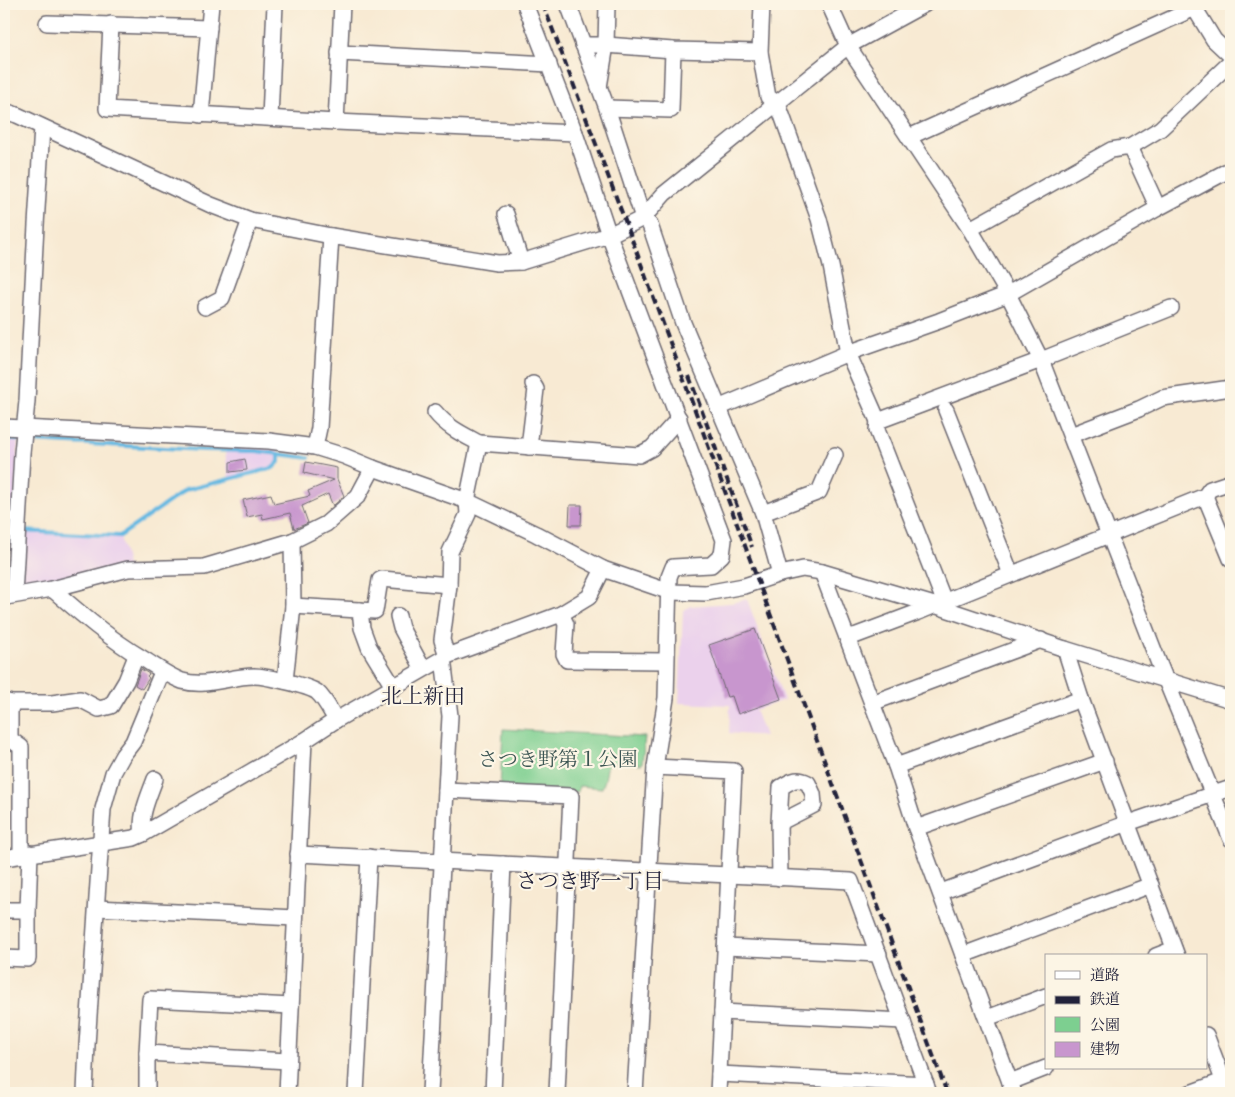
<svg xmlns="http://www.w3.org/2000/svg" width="1235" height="1097" font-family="Vollkorn,'Noto Serif JP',serif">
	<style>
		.built { fill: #ebd1ec }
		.green { fill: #7dcf90; stroke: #507866 }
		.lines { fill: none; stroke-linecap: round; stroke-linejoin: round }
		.stream { stroke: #66b9e2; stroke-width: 4 }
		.building { fill: #c896ce }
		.minor-casing { stroke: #6d6870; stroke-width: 18 }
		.minor { stroke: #fff; stroke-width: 15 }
		.rail { stroke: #22223b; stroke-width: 4; stroke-dasharray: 8 4; stroke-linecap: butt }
		.labels { text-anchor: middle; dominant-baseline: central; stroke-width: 4.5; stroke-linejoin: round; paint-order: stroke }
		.park-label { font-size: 20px; fill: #3d5654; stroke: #fcf5e5 }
		.neighbourhood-label { font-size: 21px; fill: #22223b; stroke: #fcf5e5 }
	</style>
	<rect width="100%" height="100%" fill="#fcf5e5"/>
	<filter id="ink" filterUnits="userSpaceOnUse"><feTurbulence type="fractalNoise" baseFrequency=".02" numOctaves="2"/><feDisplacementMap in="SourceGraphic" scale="10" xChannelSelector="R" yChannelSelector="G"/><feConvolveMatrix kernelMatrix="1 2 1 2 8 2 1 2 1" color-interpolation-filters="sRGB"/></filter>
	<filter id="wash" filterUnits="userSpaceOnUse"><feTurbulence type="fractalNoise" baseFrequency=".0096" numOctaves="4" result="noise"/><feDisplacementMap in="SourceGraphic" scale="20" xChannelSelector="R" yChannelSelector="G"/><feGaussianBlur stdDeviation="1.12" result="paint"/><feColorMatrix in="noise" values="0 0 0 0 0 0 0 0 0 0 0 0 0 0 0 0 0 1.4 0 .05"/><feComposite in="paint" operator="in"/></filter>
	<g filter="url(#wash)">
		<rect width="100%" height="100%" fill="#f8ead3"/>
		<g class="built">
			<path d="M 4,434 L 18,434 L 15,531 L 4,530 Z"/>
			<path d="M 224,445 L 278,449 L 279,462 L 273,468 L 229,479 Z"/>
			<path d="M 22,531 L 120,536 L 128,569 L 20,590 Z"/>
			<path d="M 747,599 L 784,700 L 755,710 L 765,736 L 729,733 L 730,705 L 679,703 L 683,611 L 690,606 L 731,603 Z"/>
		</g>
		<path class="green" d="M 503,729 L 645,737 L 642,764 L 608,763 L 605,780 L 602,788 L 579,786 L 578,792 L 500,788 Z"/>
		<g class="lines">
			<g class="stream">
				<path d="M 4,439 L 18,440"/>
				<path d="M 30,441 L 203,450 L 257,451 L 309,458"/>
				<path d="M 4,530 L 12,531"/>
				<path d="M 22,531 L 120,536 L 186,490 L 273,468 L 279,462 L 279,454"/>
			</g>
		</g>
		<g id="blocks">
			<g class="building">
				<path d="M 245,459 L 247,470 L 230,472 L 230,462 Z"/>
				<path d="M 306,462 L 337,468 L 337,479 L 344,496 L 333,506 L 328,494 L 302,506 L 308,523 L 294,529 L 290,513 L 263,519 L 262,514 L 247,517 L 243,500 L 271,494 L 274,504 L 310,496 L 308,491 L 334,480 L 304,473 Z"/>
				<path d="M 570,505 L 582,505 L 581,525 L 569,525 Z"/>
				<path d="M 755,629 L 781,699 L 738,714 L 732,696 L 727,697 L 709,645 Z"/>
				<path d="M 141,669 L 149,674 L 147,676 L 149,678 L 142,689 L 135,685 Z"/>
			</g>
		</g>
	</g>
	<g filter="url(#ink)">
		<use href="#blocks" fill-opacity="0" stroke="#6d6870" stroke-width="1"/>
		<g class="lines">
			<defs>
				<g id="minor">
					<path d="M 525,4 L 575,133 L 609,235 L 724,540 L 722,555 L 711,565 L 673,567 L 669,577 L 666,698 L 655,767 L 635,1093"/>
					<path d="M 568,4 L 607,108 L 643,218 L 650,225 L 683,323 L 763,513 L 780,574"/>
					<path d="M 762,4 L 760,52 L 768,97 L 778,104 L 819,219 L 831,266 L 848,353 L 878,421"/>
					<path d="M 829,4 L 848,46 L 970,229 L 1008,294 L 1041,360 L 1158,661 L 1231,839"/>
					<path d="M 1192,4 L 1214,40 L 1231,56"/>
					<path d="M 47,23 L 209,28"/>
					<path d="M 111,24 L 107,109 L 336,122 L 575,133"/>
					<path d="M 583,45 L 606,45 L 673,50 L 760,52"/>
					<path d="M 339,53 L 549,64"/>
					<path d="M 599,87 L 606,45 L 607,4"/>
					<path d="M 607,108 L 671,110 L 673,50"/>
					<path d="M 4,111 L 17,115 L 211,205 L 250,220 L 331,236 L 497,263 L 521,262 L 609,235 L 643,218 L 664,194 L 848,46 L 925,4"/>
					<path d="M 201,115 L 211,4"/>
					<path d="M 270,118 L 275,4"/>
					<path d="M 336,122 L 342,4"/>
					<path d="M 909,137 L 1195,8"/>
					<path d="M 1130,147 L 1158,208"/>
					<path d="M 506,214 L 521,262"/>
					<path d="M 970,229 L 1111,150 L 1130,147 L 1160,129 L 1231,62"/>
					<path d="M 205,307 L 222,298 L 250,220"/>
					<path d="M 718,408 L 848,353 L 939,321 L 1008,294 L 1158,208 L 1231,169"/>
					<path d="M 946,410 L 1011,574"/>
					<path d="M 435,412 C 447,427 462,434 479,443"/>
					<path d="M 4,427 L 269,441 L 315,447 L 344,456 L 373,468 L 467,501 L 536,534 L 603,569 L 670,592 L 706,593 L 744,586 L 780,574 L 803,569 L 822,572 L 934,605 L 1065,649 L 1231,700"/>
					<path d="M 1071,435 L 1139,409 L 1162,398 L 1231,388"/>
					<path d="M 315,447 L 319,428 L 331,236"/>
					<path d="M 529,447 L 536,389 L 533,384"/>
					<path d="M 1205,496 L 1231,559"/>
					<path d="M 763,513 L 819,492 L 835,455"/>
					<path d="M 822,572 L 896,766 L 916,828 L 1014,1093"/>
					<path d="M 52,589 C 81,614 110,639 142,658 C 155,666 168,676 182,681 C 207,688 230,676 254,676 C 265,676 309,686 317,692 C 325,699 330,710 336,720"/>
					<path d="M 14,595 L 22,453 L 27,401 L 36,225 L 42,127"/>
					<path d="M 6,597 L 52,589 L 128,569 L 204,567 L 292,541 L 326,524 L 358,496 L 373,468"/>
					<path d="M 944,601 L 877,430 L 878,421 L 1041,360 L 1171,308"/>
					<path d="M 293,606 L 375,611 L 380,580 L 382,579 L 449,585"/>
					<path d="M 360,610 L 362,628 L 369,647 L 394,688"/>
					<path d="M 561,614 L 566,624 L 564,654 L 567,660 L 666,661"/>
					<path d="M 398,616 L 401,628 L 423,669"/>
					<path d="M 847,637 L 857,635 L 921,611 L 1205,496 L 1210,489 L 1231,482"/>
					<path d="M 1065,649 L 1081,699 L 1177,956"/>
					<path d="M 447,656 L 442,640 L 449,585 L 450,552 L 468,514 L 467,501 L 479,443 L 639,455 L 652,448 L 679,418"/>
					<path d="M 443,658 L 450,716 L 446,790"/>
					<path d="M 285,681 L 293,606 L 292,541"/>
					<path d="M 4,701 L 11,703 L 52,703 L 80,699 L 99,709 L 111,706 L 126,681 L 136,656"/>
					<path d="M 11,703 L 10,707 L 10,739 L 21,747 L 21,855"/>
					<path d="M 872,703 L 1041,640"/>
					<path d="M 896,766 L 1081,699"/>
					<path d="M 655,767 L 734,771 L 718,1093"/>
					<path d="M 779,823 L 814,805 L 813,794 L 808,783 C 796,777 792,781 781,787 L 779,823 L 780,878"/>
					<path d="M 916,828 L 1105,761"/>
					<path d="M 143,834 C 139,816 149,796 155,779"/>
					<path d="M 298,854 L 851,881 L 929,1093"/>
					<path d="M 4,858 L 134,838 L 143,834 L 304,741 L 336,720 L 447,656 L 561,614 L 589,597 L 603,569"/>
					<path d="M 941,892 L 1128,823 L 1231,788"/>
					<path d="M 97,908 L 295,918"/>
					<path d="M 4,910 L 28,910"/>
					<path d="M 725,947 L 879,954"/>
					<path d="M 963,955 L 1151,885"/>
					<path d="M 1156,956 L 1174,949"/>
					<path d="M 4,958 L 28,959 L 28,910 L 30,853"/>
					<path d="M 722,1012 L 903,1021"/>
					<path d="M 987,1018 L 1046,996"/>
					<path d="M 1206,1035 L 1228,1093"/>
					<path d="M 147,1053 L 288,1061"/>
					<path d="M 719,1074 L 926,1084"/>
					<path d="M 1010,1082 L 1046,1068"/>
					<path d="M 85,1093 L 87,1045 L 103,809 L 113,773 L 123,755 L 133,742 L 162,672"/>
					<path d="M 147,1093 L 147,1053 L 150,999 L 291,1006"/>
					<path d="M 287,1093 L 304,741"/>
					<path d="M 356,1093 L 369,857"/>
					<path d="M 430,1093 L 446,790 L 571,796 L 557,1093"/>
					<path d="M 493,1093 L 503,864"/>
					<path d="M 1190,1093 L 1231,1078"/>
				</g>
			</defs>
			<use href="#minor" class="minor-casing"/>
			<use href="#minor" class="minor"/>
			<g class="rail">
				<path d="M 543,4 L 627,226 L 947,1093"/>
				<path d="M 689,376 L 752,547"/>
			</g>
		</g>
	</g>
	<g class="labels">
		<g class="park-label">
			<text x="558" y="761">さつき野第１公園</text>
		</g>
		<g class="neighbourhood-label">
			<text x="423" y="697">北上新田</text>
			<text x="590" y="882">さつき野一丁目</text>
		</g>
	</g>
	<rect width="1235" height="1097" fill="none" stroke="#fcf5e5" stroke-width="20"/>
	<rect x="1045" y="954" width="162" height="115" fill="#fcf5e5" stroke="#a5a1a1"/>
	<rect x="1055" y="971" width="25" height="8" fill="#ffffff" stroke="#a5a1a1"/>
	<text x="1090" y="980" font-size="15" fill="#22223b">道路</text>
	<rect x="1055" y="996" width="25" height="8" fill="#22223b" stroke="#a5a1a1"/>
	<text x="1090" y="1004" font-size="15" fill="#22223b">鉄道</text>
	<rect x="1055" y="1017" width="25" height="15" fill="#7dcf90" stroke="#a5a1a1"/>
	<text x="1090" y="1030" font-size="15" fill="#22223b">公園</text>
	<rect x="1055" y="1042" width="25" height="15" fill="#c896ce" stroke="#a5a1a1"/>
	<text x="1090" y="1054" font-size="15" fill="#22223b">建物</text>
</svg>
